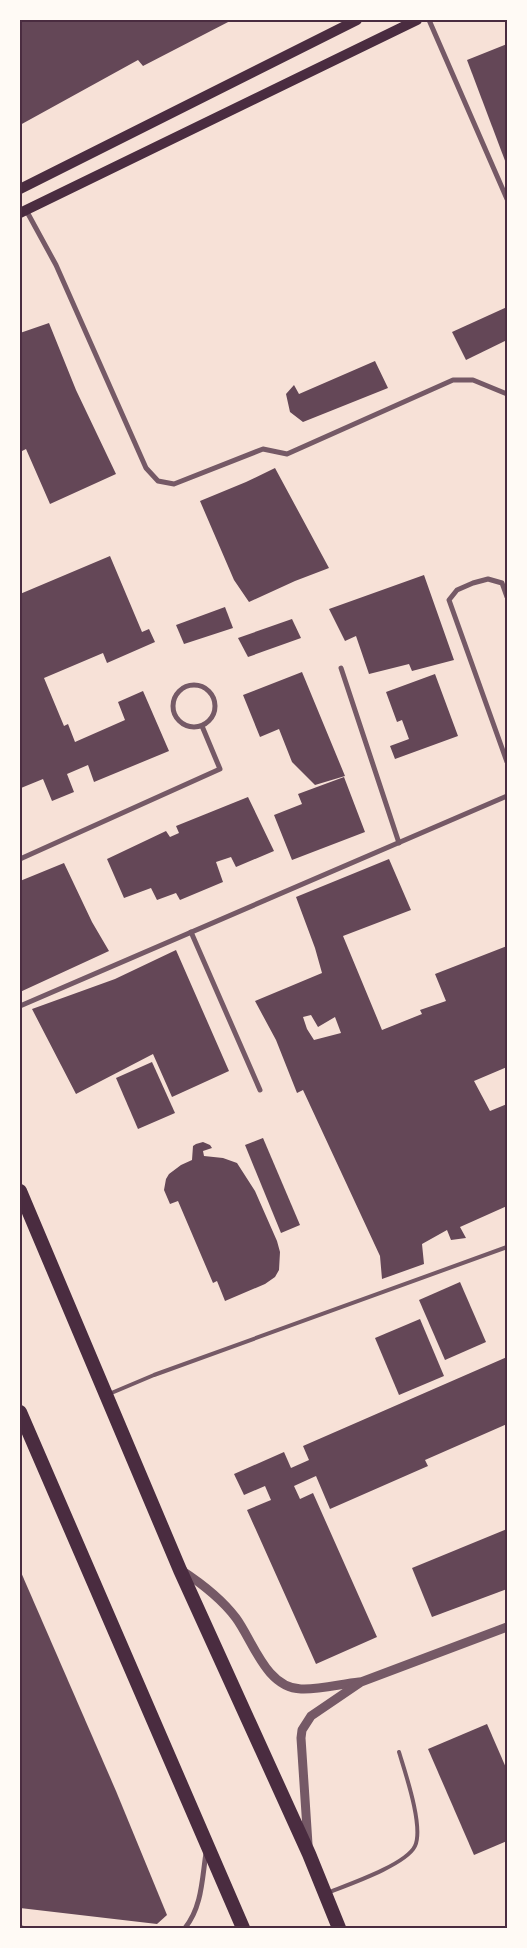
<svg xmlns="http://www.w3.org/2000/svg" width="527" height="1948" font-family="'IBM Plex Serif',serif">
	<style>
		.building { fill: #644757; fill-rule: evenodd }
		.lines { fill: none; stroke-linecap: round; stroke-linejoin: round }
		.service { stroke: #755966; stroke-width: 4 }
		.minor { stroke: #755966; stroke-width: 5 }
		.tertiary { stroke: #755966; stroke-width: 9 }
		.secondary { stroke: #4a2c40; stroke-width: 10 }
		.trunk { stroke: #4a2c40; stroke-width: 14 }
		.neatline { fill: none; stroke: #4a2c40; stroke-width: 2 }
	</style>
	<rect width="100%" height="100%" fill="#f7e1d7"/>
	<g class="building">
		<path d="M 20,20 L 232,20 L 143,66 L 138,60 L 20,125 Z"/>
		<path d="M 507,44 L 507,166 L 467,60 Z"/>
		<path d="M 507,307 L 507,340 L 466,360 L 452,332 Z"/>
		<path d="M 49,323 L 76,390 L 116,474 L 50,504 L 26,449 L 20,452 L 20,333 Z"/>
		<path d="M 375,361 L 388,388 L 303,422 L 290,412 L 286,394 L 294,385 L 299,394 Z"/>
		<path d="M 275,468 L 329,568 L 295,581 L 249,602 L 234,580 L 200,501 L 246,482 Z"/>
		<path d="M 110,556 L 142,632 L 149,629 L 155,642 L 107,663 L 103,653 L 44,678 L 64,726 L 68,724 L 75,742 L 125,720 L 118,702 L 143,691 L 169,751 L 94,782 L 88,765 L 67,774 L 74,792 L 52,801 L 43,779 L 21,788 L 20,786 L 20,594 Z"/>
		<path d="M 424,575 L 454,660 L 412,671 L 409,664 L 369,674 L 356,636 L 345,641 L 329,609 Z"/>
		<path d="M 225,607 L 233,628 L 184,644 L 176,625 Z"/>
		<path d="M 292,619 L 301,638 L 248,657 L 238,638 Z"/>
		<path d="M 302,672 L 345,776 L 315,785 L 292,762 L 279,729 L 260,737 L 243,695 Z"/>
		<path d="M 435,674 L 458,736 L 395,759 L 390,746 L 409,739 L 402,720 L 397,722 L 386,692 Z"/>
		<path d="M 344,777 L 365,832 L 292,860 L 274,815 L 302,804 L 298,794 Z"/>
		<path d="M 248,797 L 274,851 L 236,867 L 231,857 L 216,862 L 223,882 L 180,900 L 176,893 L 157,900 L 151,888 L 124,898 L 107,859 L 166,831 L 170,837 L 179,833 L 176,826 Z"/>
		<path d="M 389,859 L 411,910 L 343,936 L 382,1030 L 422,1014 L 420,1010 L 446,1001 L 435,974 L 507,946 L 507,1067 L 474,1081 L 490,1111 L 507,1104 L 507,1206 L 460,1227 L 466,1238 L 451,1240 L 447,1230 L 422,1244 L 424,1264 L 382,1279 L 380,1256 L 303,1090 L 297,1093 L 276,1040 L 255,1001 L 322,973 L 315,948 L 296,897 ZM 311,1015 L 318,1027 L 335,1017 L 341,1033 L 314,1040 L 307,1029 L 303,1017 Z"/>
		<path d="M 64,863 L 92,922 L 109,951 L 20,992 L 20,881 Z"/>
		<path d="M 176,950 L 229,1071 L 172,1097 L 153,1054 L 76,1094 L 32,1009 L 115,979 Z"/>
		<path d="M 152,1062 L 175,1113 L 138,1129 L 116,1078 Z"/>
		<path d="M 263,1138 L 300,1225 L 281,1233 L 245,1145 Z"/>
		<path d="M 203,1142 L 210,1145 L 212,1148 L 203,1151 L 204,1156 L 223,1158 L 237,1163 L 255,1191 L 277,1241 L 280,1252 L 279,1270 L 275,1277 L 265,1284 L 225,1301 L 217,1281 L 213,1283 L 178,1201 L 170,1204 L 164,1190 L 166,1179 L 169,1174 L 181,1165 L 192,1160 L 193,1146 L 196,1144 Z"/>
		<path d="M 460,1282 L 486,1342 L 445,1360 L 419,1300 Z"/>
		<path d="M 420,1319 L 444,1376 L 399,1395 L 375,1338 Z"/>
		<path d="M 507,1357 L 507,1424 L 425,1460 L 428,1466 L 330,1509 L 316,1476 L 294,1486 L 300,1499 L 313,1493 L 377,1637 L 316,1664 L 247,1510 L 271,1500 L 265,1486 L 244,1495 L 234,1474 L 284,1452 L 291,1468 L 309,1460 L 303,1446 Z"/>
		<path d="M 507,1529 L 507,1589 L 432,1617 L 412,1568 Z"/>
		<path d="M 20,1570 L 116,1791 L 167,1915 L 157,1924 L 20,1908 Z"/>
		<path d="M 487,1724 L 507,1770 L 507,1841 L 474,1855 L 428,1749 Z"/>
	</g>
	<g class="lines">
		<g class="service">
			<path d="M 109,1394 L 154,1375 L 507,1247"/>
			<path d="M 327,1893 C 347,1885 406,1865 415,1846 C 424,1827 405,1772 399,1752"/>
		</g>
		<g class="minor">
			<path d="M 429,20 L 507,199"/>
			<path d="M 26,210 L 56,265 L 146,468 L 158,481 L 174,484 L 263,449 L 287,454 L 453,380 L 473,380 L 507,394"/>
			<path d="M 507,597 L 502,583 L 488,579 L 473,583 L 457,590 L 449,600 L 507,762"/>
			<path d="M 341,668 L 399,843"/>
			<circle cx="194" cy="706" r="21"/>
			<path d="M 20,859 L 220,769 L 202,726"/>
			<path d="M 191,932 L 260,1090"/>
			<path d="M 20,1006 L 507,796"/>
			<path d="M 20,1928 L 22,1928"/>
			<path d="M 185,1928 C 202,1907 202,1879 206,1853"/>
		</g>
		<g class="tertiary">
			<path d="M 181,1570 C 201,1583 221,1598 236,1618 C 253,1641 266,1688 301,1689 C 318,1690 341,1684 359,1682"/>
			<path d="M 308,1844 L 301,1738 L 302,1730 L 311,1716 L 361,1682 L 507,1627"/>
		</g>
		<g class="secondary">
			<path d="M 20,189 L 357,20"/>
			<path d="M 20,213 L 417,20"/>
		</g>
		<g class="trunk">
			<path d="M 20,1191 L 180,1570 L 309,1854 L 339,1928"/>
			<path d="M 20,1412 L 243,1928"/>
		</g>
	</g>
	<rect width="527" height="1948" fill="none" stroke="#fffaf5" stroke-width="42"/>
	<rect x="21" y="21" width="485" height="1906" class="neatline"/>
</svg>
